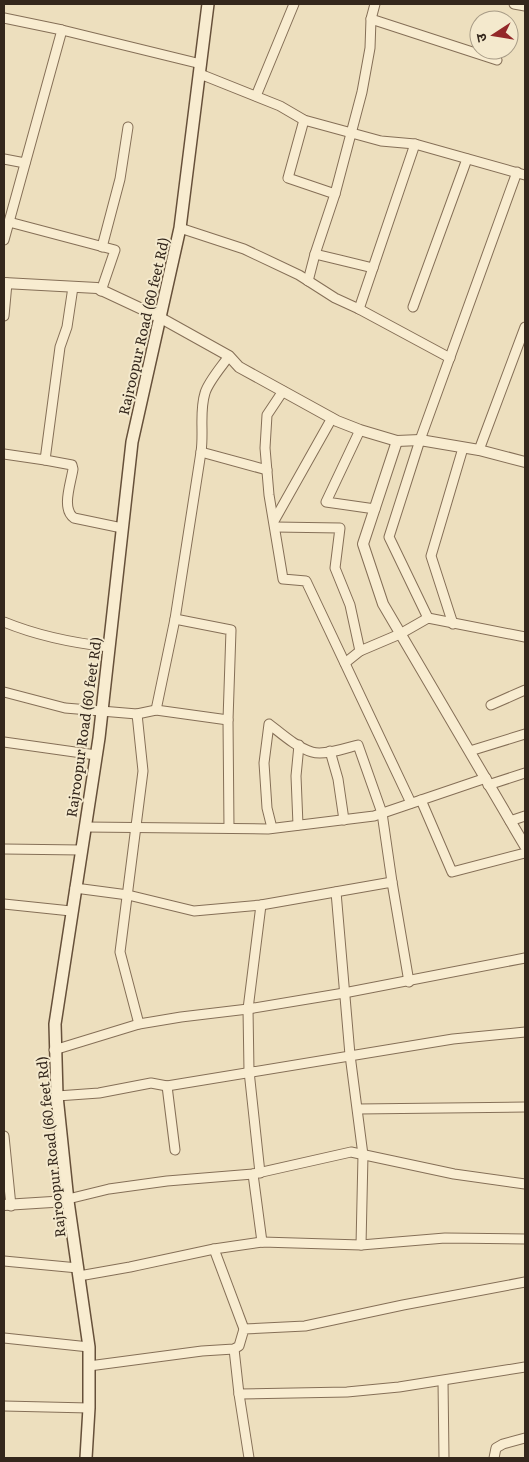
<svg xmlns="http://www.w3.org/2000/svg" width="529" height="1462" font-family="Literata,'Noto Sans Devanagari',serif">
	<style>
		.lines { fill: none; stroke-linecap: round; stroke-linejoin: round }
		.minor-casing { stroke: #856f57; stroke-width: 11 }
		.tertiary-casing { stroke: #856f57; stroke-width: 12 }
		.secondary-casing { stroke: #66503a; stroke-width: 14 }
		.minor { stroke: #f8ecd0; stroke-width: 9 }
		.tertiary { stroke: #f8ecd0; stroke-width: 10 }
		.secondary { stroke: #f8ecd0; stroke-width: 11 }
		.labels { text-anchor: middle; dominant-baseline: central; stroke-width: 4; stroke-linejoin: round; paint-order: stroke }
		.street-label { font-size: 14px; fill: #34271c; stroke: #f4e9cd }
	</style>
	<rect width="100%" height="100%" fill="#eddfbe"/>
	<g class="lines">
		<defs>
			<g id="minor">
				<path d="M 514,4 L 525,6"/>
				<path d="M 4,18 L 62,30 L 201,64"/>
				<path d="M 371,19 L 497,60"/>
				<path d="M 200,74 L 280,106 L 304,120 L 381,141 L 415,144 L 525,175"/>
				<path d="M 256,96 L 294,4"/>
				<path d="M 304,120 L 288,178 L 335,194 L 315,254 L 373,268"/>
				<path d="M 4,159 L 25,163"/>
				<path d="M 335,194 L 362,92 L 370,48 L 371,19 L 375,4"/>
				<path d="M 9,222 L 115,250 L 101,291"/>
				<path d="M 180,228 L 244,249 L 299,275 L 335,298 L 359,309 L 450,358"/>
				<path d="M 4,240 L 62,30"/>
				<path d="M 102,247 L 120,179 L 128,127"/>
				<path d="M 308,281 L 315,254"/>
				<path d="M 413,307 L 467,159"/>
				<path d="M 359,309 L 415,144"/>
				<path d="M 4,316 L 7,283"/>
				<path d="M 283,391 L 267,415 L 265,448 L 269,495 L 283,579 L 306,581 L 411,803"/>
				<path d="M 360,430 L 326,502 L 375,509"/>
				<path d="M 479,450 L 525,327"/>
				<path d="M 201,452 L 267,470"/>
				<path d="M 4,454 L 45,460 L 60,347 L 67,327 L 73,287"/>
				<path d="M 45,460 L 72,465 L 73,469 C 71,483 61,509 74,518 L 122,528"/>
				<path d="M 274,521 L 332,418"/>
				<path d="M 275,527 L 340,528 L 335,568 L 350,605 L 360,651"/>
				<path d="M 428,618 L 389,537 L 420,440 L 517,172"/>
				<path d="M 175,619 L 231,630 L 228,720 L 229,828"/>
				<path d="M 4,622 C 38,636 73,643 109,647"/>
				<path d="M 453,624 L 431,556 L 463,448"/>
				<path d="M 345,663 L 360,651 L 400,634 L 428,618 L 525,637"/>
				<path d="M 4,692 L 65,708 L 137,714 L 156,710 L 228,720"/>
				<path d="M 491,705 L 525,690"/>
				<path d="M 156,710 L 175,619 L 201,452 C 204,432 199,412 205,393 C 208,382 222,366 229,356"/>
				<path d="M 137,714 L 143,771 L 120,952 L 139,1024"/>
				<path d="M 4,742 L 96,755"/>
				<path d="M 330,751 L 338,779 L 344,820"/>
				<path d="M 470,751 L 525,734"/>
				<path d="M 488,785 L 525,773"/>
				<path d="M 421,800 L 452,872 L 525,853"/>
				<path d="M 510,821 L 525,816"/>
				<path d="M 298,825 L 296,776 L 299,745"/>
				<path d="M 85,827 L 268,829 L 374,816 L 486,778"/>
				<path d="M 272,828 L 267,808 L 264,763 L 269,724 C 282,734 296,747 312,752 C 324,756 346,748 358,745 L 382,813 L 392,882"/>
				<path d="M 4,849 L 81,850"/>
				<path d="M 75,888 L 128,895 L 194,911 L 261,905 L 392,882 L 409,982"/>
				<path d="M 336,892 L 350,1055 L 363,1155 L 361,1245"/>
				<path d="M 4,904 L 71,911"/>
				<path d="M 54,1050 L 139,1024 L 181,1017 L 248,1009 L 344,993 L 525,958"/>
				<path d="M 167,1086 L 175,1150"/>
				<path d="M 57,1096 L 99,1093 L 151,1083 L 167,1086 L 453,1039 L 525,1032"/>
				<path d="M 358,1109 L 525,1107"/>
				<path d="M 4,1136 L 11,1206"/>
				<path d="M 260,1173 L 249,1071 L 248,1009 L 261,905"/>
				<path d="M 253,1174 L 262,1242"/>
				<path d="M 68,1199 L 109,1189 L 167,1181 L 253,1174 L 351,1152 L 454,1174 L 525,1184"/>
				<path d="M 214,1249 L 244,1329"/>
				<path d="M 4,1261 L 78,1268"/>
				<path d="M 79,1276 L 130,1267 L 214,1249 L 262,1242 L 361,1245 L 445,1238 L 525,1239"/>
				<path d="M 4,1338 L 89,1347"/>
				<path d="M 234,1349 L 239,1394 L 347,1392 L 399,1387 L 525,1367"/>
				<path d="M 89,1366 L 202,1351 L 234,1349 L 239,1346 L 244,1329 L 305,1326 L 403,1305 L 525,1282"/>
				<path d="M 443,1381 L 444,1458"/>
				<path d="M 239,1394 L 249,1458"/>
				<path d="M 4,1406 L 89,1408"/>
				<path d="M 494,1458 L 496,1448 L 503,1444 L 525,1438"/>
			</g>
			<g id="tertiary">
				<path d="M 4,283 L 97,288 L 159,317 L 229,356 L 239,367 L 337,421 L 360,430 L 397,441 L 420,440 L 479,450 L 525,462"/>
				<path d="M 397,441 L 363,544 L 383,604 L 525,846"/>
				<path d="M 4,1205 L 68,1201"/>
			</g>
			<path id="secondary" d="M 86,1458 L 89,1408 L 89,1347 L 68,1201 L 57,1096 L 55,1024 L 99,738 L 132,442 L 180,228 L 208,4"/>
		</defs>
		<use href="#minor" class="minor-casing"/>
		<use href="#tertiary" class="tertiary-casing"/>
		<use href="#secondary" class="secondary-casing"/>
		<use href="#minor" class="minor"/>
		<use href="#tertiary" class="tertiary"/>
		<use href="#secondary" class="secondary"/>
	</g>
	<g class="labels">
		<g class="street-label">
			<text transform="translate(143 326) rotate(-77)">Rajroopur Road (60 feet Rd)</text>
			<text transform="translate(83 727) rotate(-82)">Rajroopur Road (60 feet Rd)</text>
			<text transform="translate(50 1147) rotate(-96)">Rajroopur Road (60 feet Rd)</text>
		</g>
	</g>
	<rect width="529" height="1462" fill="none" stroke="#34271c" stroke-width="10"/>
	<g transform="translate(494 35) rotate(258)"><circle r="24" fill="#f4e9cd" stroke="#a79b86"/>
	<path d="M0-4L9 19L0 12L-9 19Z" fill="#932829"/>
	<text y="-8" font-size="14" font-weight="bold" text-anchor="middle" fill="#34271c">उ</text>
	</g>
</svg>
